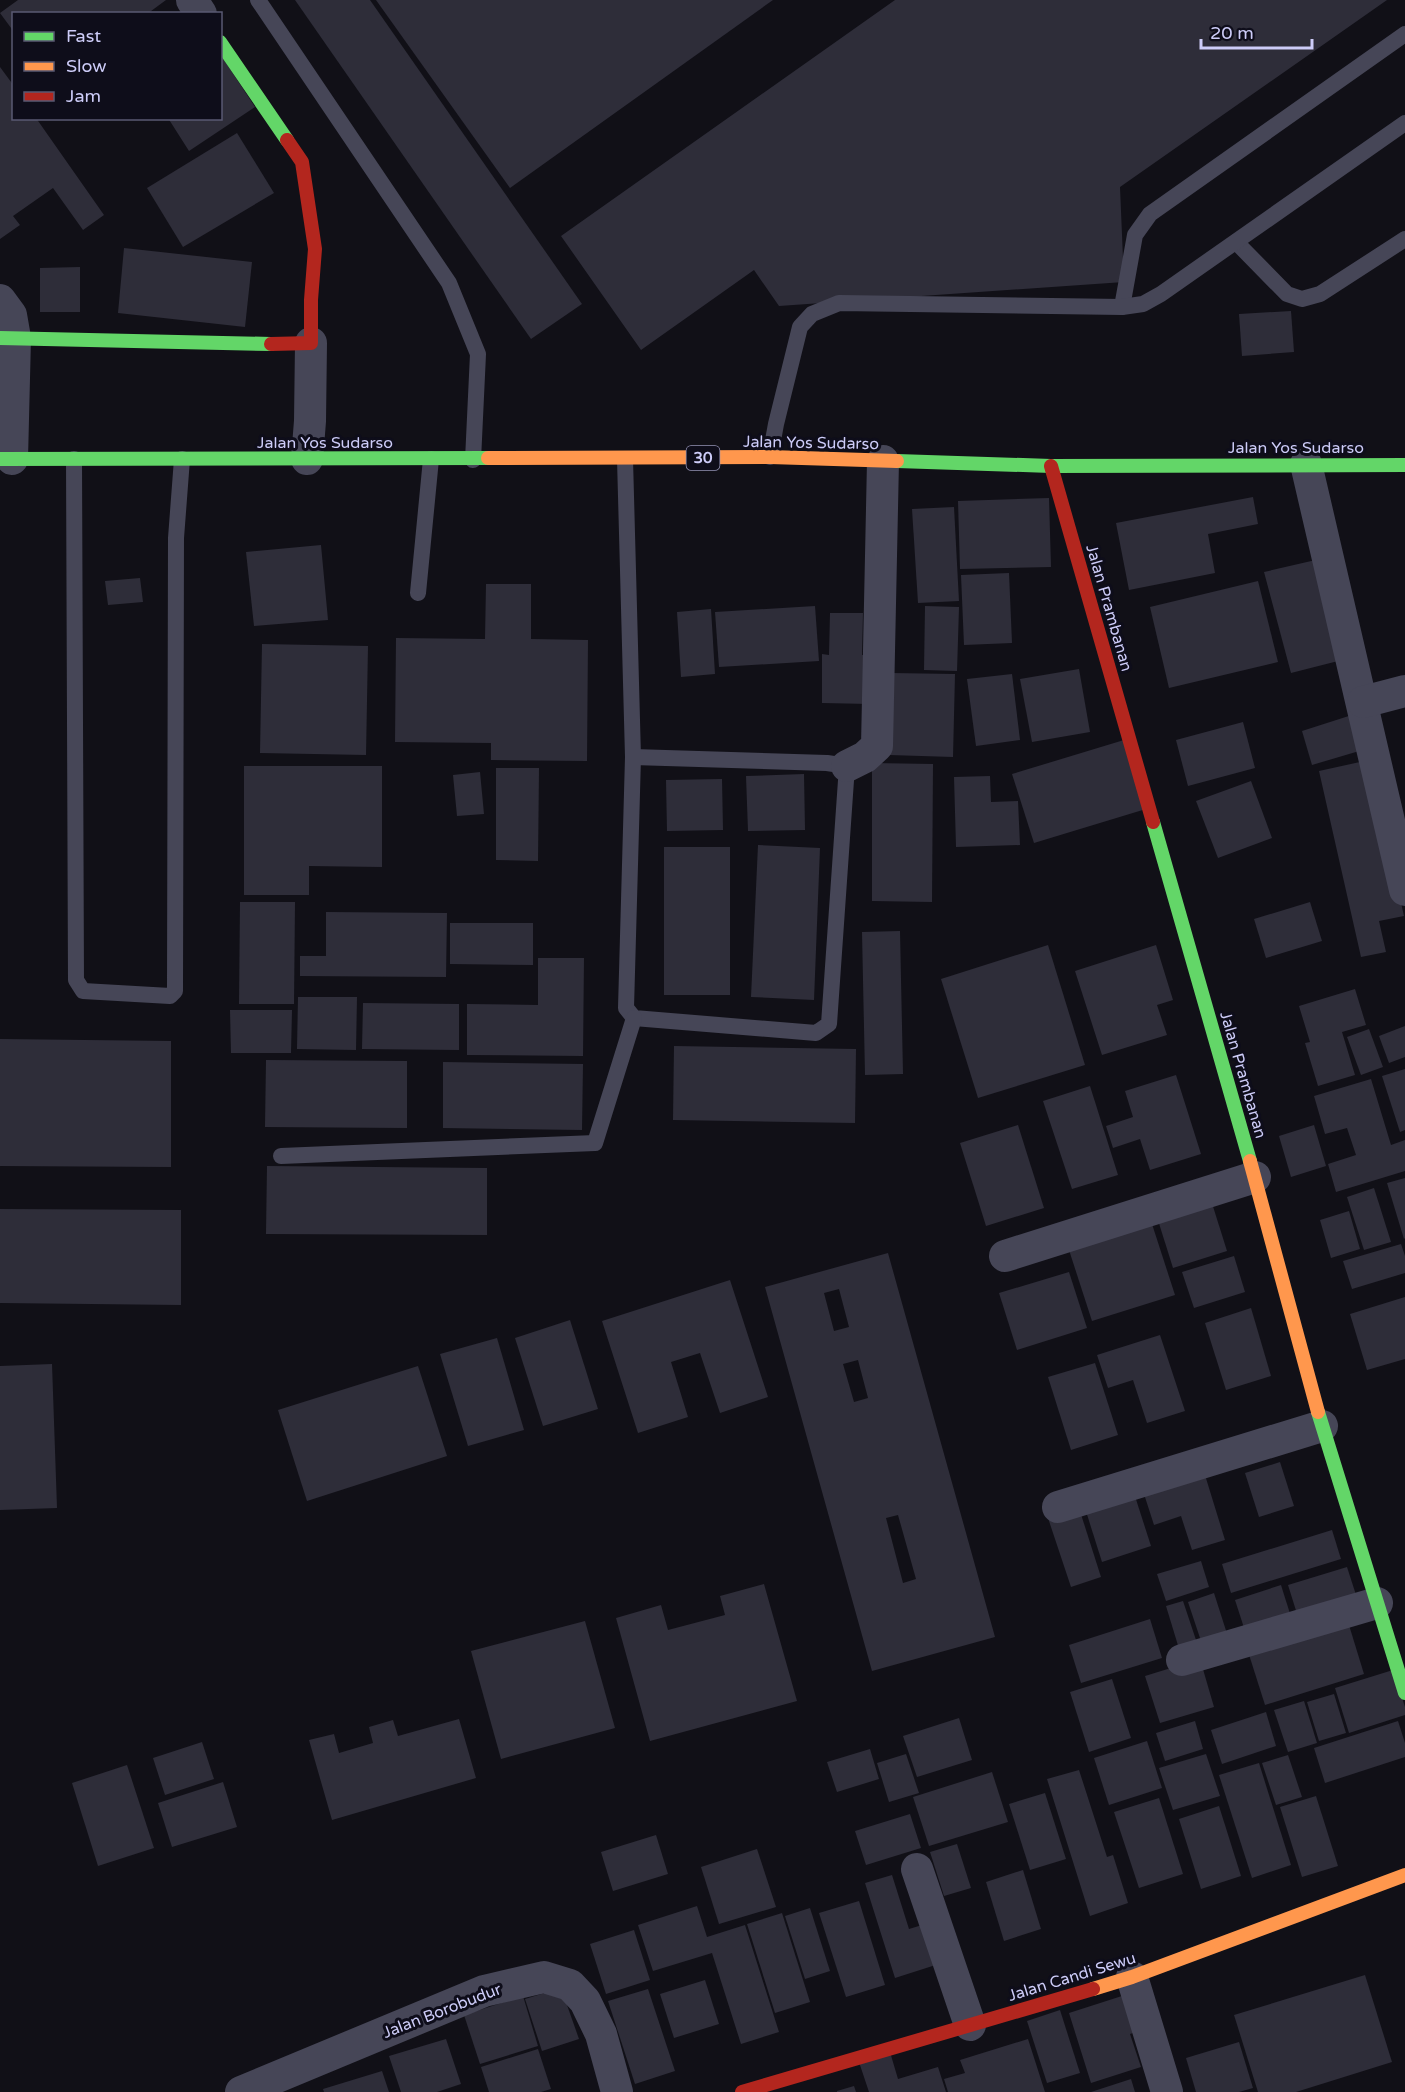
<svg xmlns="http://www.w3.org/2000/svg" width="1405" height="2092" font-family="'Varela Round',sans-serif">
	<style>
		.building { fill: #2e2d39; fill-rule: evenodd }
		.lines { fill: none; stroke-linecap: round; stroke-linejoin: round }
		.lane { stroke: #464657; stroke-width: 16 }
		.street { stroke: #464657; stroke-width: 32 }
		.fast { stroke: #63d668; stroke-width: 14 }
		.slow { stroke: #ff974d; stroke-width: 14 }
		.jam { stroke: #b3261e; stroke-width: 14 }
		.labels { text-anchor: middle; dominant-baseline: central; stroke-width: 6; stroke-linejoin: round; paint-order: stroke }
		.shield { fill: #0e0d1a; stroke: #9493b5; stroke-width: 1.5 }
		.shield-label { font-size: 15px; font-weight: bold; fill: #cdccf8 }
		.street-label { font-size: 16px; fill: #cdccf8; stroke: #0e0d1a }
	</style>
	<rect width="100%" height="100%" fill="#111017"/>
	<g class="building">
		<path d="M 18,0 L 166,0 L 147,14 L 14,14 L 14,32 L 0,13 Z"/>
		<path d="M 295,0 L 370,0 L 582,304 L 531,339 Z"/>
		<path d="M 376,0 L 773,0 L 510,188 Z"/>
		<path d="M 895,0 L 1387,0 L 1120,187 L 1124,282 L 779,306 L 754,270 L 641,350 L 561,236 Z"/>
		<path d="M 220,54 L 255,107 L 189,151 L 168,118 L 220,118 Z"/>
		<path d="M 0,67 L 14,86 L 14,118 L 36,118 L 104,215 L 83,230 L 53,188 L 13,216 L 20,225 L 0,239 Z"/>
		<path d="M 237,133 L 274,193 L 183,247 L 147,188 Z"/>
		<path d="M 124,248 L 252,262 L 245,327 L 118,313 Z"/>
		<path d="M 80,267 L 80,312 L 40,312 L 40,268 Z"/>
		<path d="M 1291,311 L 1294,352 L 1242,356 L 1239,314 Z"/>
		<path d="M 1253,497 L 1258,524 L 1208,534 L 1215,573 L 1129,590 L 1116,523 Z"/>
		<path d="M 1049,498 L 1051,567 L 960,569 L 958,501 Z"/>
		<path d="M 954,507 L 959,601 L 918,603 L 912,509 Z"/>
		<path d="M 321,545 L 328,620 L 254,626 L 246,552 Z"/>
		<path d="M 1320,559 L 1346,659 L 1291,673 L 1264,572 Z"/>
		<path d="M 1009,573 L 1012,643 L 964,645 L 961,575 Z"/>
		<path d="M 140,578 L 143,602 L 108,605 L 105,581 Z"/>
		<path d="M 1258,581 L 1278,662 L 1169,688 L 1150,607 Z"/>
		<path d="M 486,584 L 531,584 L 531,639 L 588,640 L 587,761 L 491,760 L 491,743 L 395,742 L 396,638 L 485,639 Z"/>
		<path d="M 815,606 L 819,661 L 719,667 L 715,612 Z"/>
		<path d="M 925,606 L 959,607 L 957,671 L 924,670 Z"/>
		<path d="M 711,609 L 715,674 L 681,677 L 677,612 Z"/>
		<path d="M 830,613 L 863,613 L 862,655 L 870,655 L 870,704 L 822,703 L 822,654 L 829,655 Z"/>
		<path d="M 262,644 L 368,646 L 366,755 L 260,753 Z"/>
		<path d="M 1079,669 L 1090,732 L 1032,742 L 1020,679 Z"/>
		<path d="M 891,673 L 955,674 L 953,757 L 889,755 Z"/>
		<path d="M 1012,674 L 1020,740 L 976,746 L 967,679 Z"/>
		<path d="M 1355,714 L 1366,749 L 1312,765 L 1302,731 Z"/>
		<path d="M 1243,722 L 1255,768 L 1188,786 L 1176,740 Z"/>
		<path d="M 1124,740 L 1146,809 L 1034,843 L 1012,774 Z"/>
		<path d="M 1369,760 L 1404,916 L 1379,921 L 1386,952 L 1361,957 L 1319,771 Z"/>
		<path d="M 872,763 L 933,764 L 932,902 L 872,901 Z"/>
		<path d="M 244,766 L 382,766 L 382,867 L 309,866 L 309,895 L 244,895 Z"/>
		<path d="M 496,768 L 539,768 L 538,861 L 496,860 Z"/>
		<path d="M 480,772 L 484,814 L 457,816 L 453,775 Z"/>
		<path d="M 804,774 L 805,830 L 748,831 L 746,776 Z"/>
		<path d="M 990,776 L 991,802 L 1018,801 L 1020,845 L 956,847 L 954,777 Z"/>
		<path d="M 722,779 L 723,830 L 667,831 L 666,780 Z"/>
		<path d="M 1251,781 L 1272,838 L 1218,858 L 1196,801 Z"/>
		<path d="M 758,845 L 820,848 L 814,1000 L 751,997 Z"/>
		<rect x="664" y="847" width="66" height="148"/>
		<path d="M 240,902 L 295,902 L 294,1004 L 239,1004 Z"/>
		<path d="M 1310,902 L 1322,941 L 1266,958 L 1254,919 Z"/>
		<path d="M 326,912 L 447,913 L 446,977 L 300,976 L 300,956 L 326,956 Z"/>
		<path d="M 450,923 L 533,923 L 533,965 L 450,964 Z"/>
		<path d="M 900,931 L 903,1074 L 865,1075 L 862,932 Z"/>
		<path d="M 1048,945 L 1085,1065 L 978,1098 L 941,979 Z"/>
		<path d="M 1156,945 L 1173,1000 L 1157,1005 L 1167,1035 L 1102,1055 L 1075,971 Z"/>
		<path d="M 538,958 L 584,958 L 583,1056 L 467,1055 L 467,1004 L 538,1005 Z"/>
		<path d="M 1355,989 L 1366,1025 L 1342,1032 L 1355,1075 L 1318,1086 L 1305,1043 L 1310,1042 L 1299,1006 Z"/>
		<path d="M 298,997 L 357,997 L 356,1050 L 297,1049 Z"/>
		<path d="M 363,1003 L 459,1004 L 459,1050 L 362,1049 Z"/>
		<path d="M 230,1010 L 292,1010 L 291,1053 L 231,1053 Z"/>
		<path d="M 1405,1026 L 1405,1057 L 1389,1063 L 1379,1036 Z"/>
		<path d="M 1369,1029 L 1383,1067 L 1361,1075 L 1347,1037 Z"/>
		<path d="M 0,1039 L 171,1041 L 171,1167 L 0,1166 Z"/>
		<path d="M 674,1046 L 856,1049 L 855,1123 L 673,1120 Z"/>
		<path d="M 266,1060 L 407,1061 L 407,1128 L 265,1127 Z"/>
		<path d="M 443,1062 L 583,1064 L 582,1130 L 443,1128 Z"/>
		<path d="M 1405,1069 L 1405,1130 L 1400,1132 L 1382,1076 Z"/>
		<path d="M 1176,1075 L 1201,1154 L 1150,1170 L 1140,1139 L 1113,1148 L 1106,1126 L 1133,1117 L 1125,1091 Z"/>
		<path d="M 1371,1079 L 1391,1145 L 1405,1140 L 1405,1171 L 1336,1192 L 1328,1164 L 1356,1155 L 1347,1128 L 1325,1134 L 1314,1096 Z"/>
		<path d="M 1090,1086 L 1118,1175 L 1072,1189 L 1043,1101 Z"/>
		<path d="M 1018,1125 L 1044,1208 L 986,1226 L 960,1143 Z"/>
		<path d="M 1314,1125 L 1326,1166 L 1291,1177 L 1279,1136 Z"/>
		<path d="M 267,1166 L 487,1168 L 487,1235 L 266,1234 Z"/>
		<path d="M 1405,1178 L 1405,1238 L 1404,1239 L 1387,1183 Z"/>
		<path d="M 1374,1188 L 1391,1242 L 1364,1250 L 1347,1197 Z"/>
		<path d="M 1211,1200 L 1227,1251 L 1173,1268 L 1157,1217 Z"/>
		<path d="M 0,1209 L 181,1210 L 181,1305 L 0,1303 Z"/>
		<path d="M 1349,1211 L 1360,1249 L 1331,1258 L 1320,1220 Z"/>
		<path d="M 1152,1224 L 1175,1295 L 1092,1321 L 1069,1250 Z"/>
		<path d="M 1401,1244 L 1405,1256 L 1405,1273 L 1352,1289 L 1343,1261 Z"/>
		<path d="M 888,1253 L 995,1637 L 872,1671 L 765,1287 ZM 839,1289 L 849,1327 L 834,1331 L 824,1293 ZM 858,1360 L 868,1398 L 854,1402 L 843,1364 ZM 898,1515 L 916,1579 L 903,1583 L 886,1518 Z"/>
		<path d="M 1234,1256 L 1245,1292 L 1194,1308 L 1182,1272 Z"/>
		<path d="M 1069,1272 L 1087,1328 L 1017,1350 L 999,1293 Z"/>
		<path d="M 730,1280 L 768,1397 L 720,1413 L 700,1353 L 671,1362 L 688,1417 L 638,1433 L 602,1321 Z"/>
		<path d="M 1405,1297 L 1405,1359 L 1367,1370 L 1350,1314 Z"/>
		<path d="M 1251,1308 L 1271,1376 L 1226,1390 L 1205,1323 Z"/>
		<path d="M 570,1320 L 598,1409 L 543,1426 L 515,1338 Z"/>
		<path d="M 1160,1335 L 1185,1411 L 1147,1423 L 1133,1380 L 1108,1388 L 1097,1355 Z"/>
		<path d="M 497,1338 L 524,1430 L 468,1446 L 440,1354 Z"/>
		<path d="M 1095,1363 L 1118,1435 L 1071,1450 L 1048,1377 Z"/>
		<path d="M 52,1364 L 57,1508 L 0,1510 L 0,1366 Z"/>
		<path d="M 418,1366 L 447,1456 L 307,1501 L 278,1410 Z"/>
		<path d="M 1280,1462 L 1294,1506 L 1259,1517 L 1245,1473 Z"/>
		<path d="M 1205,1475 L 1225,1540 L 1192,1550 L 1181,1516 L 1154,1525 L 1144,1494 Z"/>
		<path d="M 1133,1490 L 1151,1546 L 1102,1562 L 1084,1505 Z"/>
		<path d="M 1079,1508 L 1101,1577 L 1071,1587 L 1048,1518 Z"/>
		<path d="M 1332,1530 L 1341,1559 L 1231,1593 L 1222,1564 Z"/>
		<path d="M 1201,1561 L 1209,1587 L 1166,1601 L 1157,1574 Z"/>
		<path d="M 1347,1567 L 1357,1598 L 1298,1617 L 1288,1585 Z"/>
		<path d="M 764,1584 L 797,1701 L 650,1741 L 616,1618 L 661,1605 L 668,1630 L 725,1615 L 720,1596 Z"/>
		<path d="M 1281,1585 L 1292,1620 L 1246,1634 L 1235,1600 Z"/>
		<path d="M 1214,1593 L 1229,1640 L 1203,1647 L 1188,1602 Z"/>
		<path d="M 1183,1601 L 1198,1646 L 1180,1652 L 1166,1606 Z"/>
		<path d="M 1345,1612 L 1364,1674 L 1265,1705 L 1245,1642 Z"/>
		<path d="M 1150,1619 L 1162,1658 L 1081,1683 L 1069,1645 Z"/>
		<path d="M 585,1621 L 615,1728 L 501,1759 L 471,1651 Z"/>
		<path d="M 1200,1659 L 1214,1707 L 1160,1723 L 1145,1676 Z"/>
		<path d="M 1393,1670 L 1405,1707 L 1405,1715 L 1349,1733 L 1335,1688 Z"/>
		<path d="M 1112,1679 L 1131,1738 L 1089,1752 L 1070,1692 Z"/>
		<path d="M 1334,1694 L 1346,1733 L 1319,1741 L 1307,1702 Z"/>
		<path d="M 1304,1701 L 1317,1743 L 1288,1752 L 1274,1710 Z"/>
		<path d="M 1266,1712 L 1276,1746 L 1222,1764 L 1211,1730 Z"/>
		<path d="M 959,1718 L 972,1760 L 917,1777 L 903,1736 Z"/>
		<path d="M 459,1719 L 476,1778 L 332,1820 L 309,1740 L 334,1734 L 339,1753 L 373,1743 L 369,1727 L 393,1720 L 398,1736 Z"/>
		<path d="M 1195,1721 L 1203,1749 L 1165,1761 L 1156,1733 Z"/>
		<path d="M 1398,1721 L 1405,1743 L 1405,1757 L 1325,1783 L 1314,1748 Z"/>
		<path d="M 1147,1741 L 1162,1788 L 1109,1805 L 1094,1758 Z"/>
		<path d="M 202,1742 L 214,1779 L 165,1795 L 153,1758 Z"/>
		<path d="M 870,1749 L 879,1779 L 837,1792 L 827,1762 Z"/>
		<path d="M 906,1754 L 919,1793 L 889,1802 L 877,1763 Z"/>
		<path d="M 1206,1754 L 1220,1796 L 1173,1810 L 1159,1768 Z"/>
		<path d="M 1288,1755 L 1302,1797 L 1276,1805 L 1262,1763 Z"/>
		<path d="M 1259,1763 L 1291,1865 L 1252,1878 L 1219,1775 Z"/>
		<path d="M 127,1765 L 154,1848 L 98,1866 L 72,1783 Z"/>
		<path d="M 1079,1770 L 1107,1857 L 1113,1855 L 1128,1903 L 1090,1916 L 1047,1779 Z"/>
		<path d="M 992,1772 L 1008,1822 L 929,1846 L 913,1797 Z"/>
		<path d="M 223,1782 L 237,1827 L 172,1847 L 158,1803 Z"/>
		<path d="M 1045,1793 L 1066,1859 L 1030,1870 L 1009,1804 Z"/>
		<path d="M 1316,1796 L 1338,1866 L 1302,1877 L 1280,1807 Z"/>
		<path d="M 1159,1798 L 1183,1874 L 1139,1888 L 1114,1812 Z"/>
		<path d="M 1219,1806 L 1241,1876 L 1201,1889 L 1179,1819 Z"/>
		<path d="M 910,1814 L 921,1848 L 866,1865 L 855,1831 Z"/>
		<path d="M 656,1835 L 668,1874 L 613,1891 L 601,1852 Z"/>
		<path d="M 957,1844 L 971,1888 L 944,1896 L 930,1852 Z"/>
		<path d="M 757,1849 L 776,1907 L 719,1924 L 701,1867 Z"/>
		<path d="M 1023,1870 L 1041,1929 L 1004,1941 L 986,1882 Z"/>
		<path d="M 892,1875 L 909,1929 L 932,1922 L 945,1962 L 895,1978 L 865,1883 Z"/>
		<path d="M 859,1901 L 885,1985 L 846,1997 L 819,1913 Z"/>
		<path d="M 697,1906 L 707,1937 L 745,1925 L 779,2032 L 741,2044 L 712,1953 L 653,1971 L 638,1925 Z"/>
		<path d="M 810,1908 L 830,1971 L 805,1979 L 785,1916 Z"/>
		<path d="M 782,1913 L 810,2002 L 775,2013 L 747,1924 Z"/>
		<path d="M 634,1930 L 650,1980 L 606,1994 L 590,1944 Z"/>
		<path d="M 1365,1975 L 1392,2062 L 1296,2092 L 1258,2092 L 1234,2015 Z"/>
		<path d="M 705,1980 L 719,2024 L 674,2038 L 660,1994 Z"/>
		<path d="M 561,1988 L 579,2039 L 542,2051 L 525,1999 Z"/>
		<path d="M 648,1989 L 675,2071 L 635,2084 L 608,2001 Z"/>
		<path d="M 1125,1995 L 1136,2032 L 1130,2034 L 1141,2067 L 1091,2083 L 1069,2013 Z"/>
		<path d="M 523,1996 L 538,2046 L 480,2064 L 464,2015 Z"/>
		<path d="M 1060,2010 L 1080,2073 L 1047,2083 L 1027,2021 Z"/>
		<path d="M 446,2039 L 461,2084 L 437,2092 L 401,2092 L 389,2056 Z"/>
		<path d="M 1028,2039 L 1045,2092 L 948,2092 L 944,2079 L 965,2073 L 960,2060 Z"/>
		<path d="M 1239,2042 L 1253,2088 L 1239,2092 L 1196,2092 L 1186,2058 Z"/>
		<path d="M 538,2049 L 551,2089 L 541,2092 L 489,2092 L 481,2067 Z"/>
		<path d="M 890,2052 L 898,2079 L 938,2067 L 946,2092 L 869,2092 L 859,2062 Z"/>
		<path d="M 382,2071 L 389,2092 L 324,2092 L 323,2089 Z"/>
		<path d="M 1131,2079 L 1135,2092 L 1091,2092 Z"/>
		<path d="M 854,2086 L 856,2092 L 837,2092 L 837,2091 Z"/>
	</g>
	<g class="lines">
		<g class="lane">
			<path d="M 258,0 L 449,283 L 478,354 L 473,460"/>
			<path d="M 1236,242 L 1287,294 L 1302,299 L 1320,294 L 1405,239"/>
			<path d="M 1122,307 L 1135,235 L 1150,214 L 1405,34"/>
			<path d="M 770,457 L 776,424 L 800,327 L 812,314 L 839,303 L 1122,307 L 1143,304 L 1161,294 L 1405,123"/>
			<path d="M 74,459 L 76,980 L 83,991 L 170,996 L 175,991 L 176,538 L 182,459"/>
			<path d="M 625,459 L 633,757 L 626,1008 L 634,1018 L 816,1033 L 829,1024 L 847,766 L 827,763 L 633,757"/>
			<path d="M 418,593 L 431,459"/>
			<path d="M 281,1156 L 595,1143 L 634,1018"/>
		</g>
		<g class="street">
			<path d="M 192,0 L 201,14"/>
			<path d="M 0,300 L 11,315 L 15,338 L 12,459"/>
			<path d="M 307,459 L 310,421 L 311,343"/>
			<path d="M 1306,464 L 1405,890"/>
			<path d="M 1363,702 L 1405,691"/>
			<path d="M 847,766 L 865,757 L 877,746 L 883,461"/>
			<path d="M 1005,1256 L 1255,1177"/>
			<path d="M 1058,1507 L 1322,1426"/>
			<path d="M 1182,1660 L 1377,1603"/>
			<path d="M 917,1869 L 970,2025"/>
			<path d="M 1132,1977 L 1167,2092"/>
			<path d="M 241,2092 L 484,1991 L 544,1977 L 570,1985 L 585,2001 L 601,2034 L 617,2092"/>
		</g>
		<g class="fast">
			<path d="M 220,42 L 287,140"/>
			<path d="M 0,338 L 271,344"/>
			<path d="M 0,459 L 488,458"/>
			<path d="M 897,461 L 1051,466 L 1405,465"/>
			<path d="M 1153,822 L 1250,1161"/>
			<path d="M 1318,1412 L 1405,1693"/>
		</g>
		<g class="slow">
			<path d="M 488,458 L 770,457 L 897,461"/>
			<path d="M 1250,1161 L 1318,1412"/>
			<path d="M 1093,1989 L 1132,1977 L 1405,1875"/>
		</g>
		<g class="jam">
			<path d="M 271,344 L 311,343 L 311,300 L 315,249 L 302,162 L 287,140"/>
			<path d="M 1051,466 L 1153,822"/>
			<path d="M 742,2092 L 1093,1989"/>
		</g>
	</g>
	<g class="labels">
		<rect class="shield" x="686.5" y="446" width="33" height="24" rx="4.5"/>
		<g class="shield-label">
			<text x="703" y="458">30</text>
		</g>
		<g class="street-label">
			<text x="325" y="443">Jalan Yos Sudarso</text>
			<text transform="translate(811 443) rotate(1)">Jalan Yos Sudarso</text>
			<text x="1296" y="448">Jalan Yos Sudarso</text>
			<text transform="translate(1109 608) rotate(74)">Jalan Prambanan</text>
			<text transform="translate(1243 1075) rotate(74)">Jalan Prambanan</text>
			<text transform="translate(1072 1977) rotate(-17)">Jalan Candi Sewu</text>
			<text transform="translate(442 2011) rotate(-21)">Jalan Borobudur</text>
		</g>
	</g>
	<rect x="12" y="12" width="210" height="108" fill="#0e0d1a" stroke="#5a5973" stroke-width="1.5"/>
	<rect x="24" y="32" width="30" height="9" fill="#63d668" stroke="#5a5973" stroke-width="1.5"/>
	<text x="66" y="42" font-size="18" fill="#cdccf8">Fast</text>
	<rect x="24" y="62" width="30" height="9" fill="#ff974d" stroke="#5a5973" stroke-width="1.5"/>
	<text x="66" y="72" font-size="18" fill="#cdccf8">Slow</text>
	<rect x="24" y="92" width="30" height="9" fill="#b3261e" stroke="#5a5973" stroke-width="1.5"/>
	<text x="66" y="102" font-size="18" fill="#cdccf8">Jam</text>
	<path d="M1201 39v9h111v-9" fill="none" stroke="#cdccf8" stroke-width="3"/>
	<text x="1210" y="39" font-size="18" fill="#cdccf8" stroke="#0e0d1a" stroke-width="4.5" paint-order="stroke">20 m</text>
</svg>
